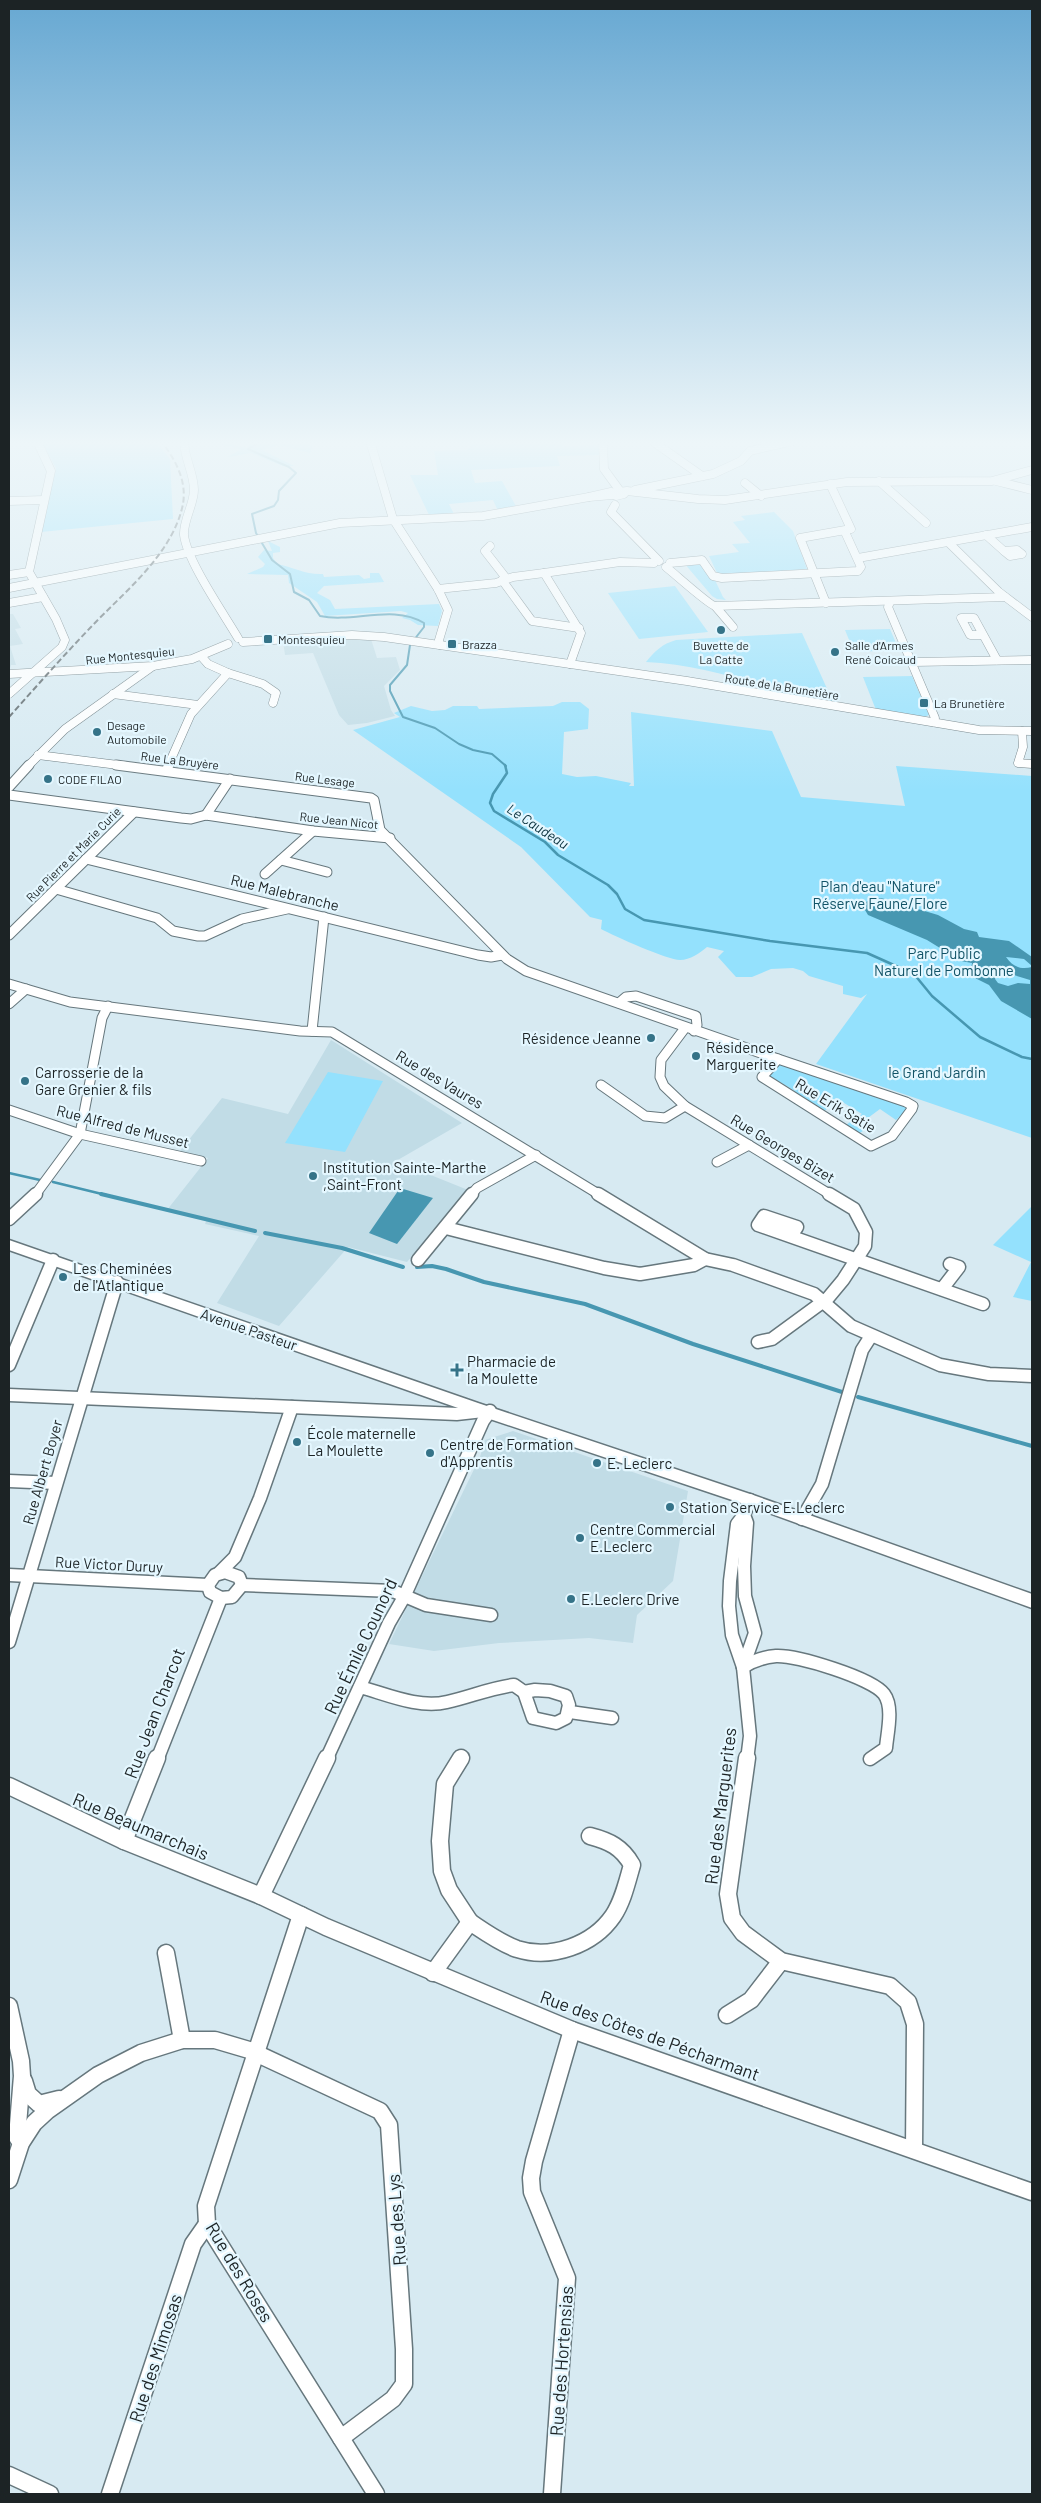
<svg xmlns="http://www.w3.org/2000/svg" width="1041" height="2503" font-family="Barlow,sans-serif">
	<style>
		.built { fill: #c1dce6 }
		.green { fill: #94e1fd }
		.water { fill: #4797b1; fill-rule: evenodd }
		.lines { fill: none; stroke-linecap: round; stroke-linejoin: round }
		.stream-far2 { stroke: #4797b1; stroke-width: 2 }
		.stream-far1 { stroke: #4797b1; stroke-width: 2.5 }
		.stream { stroke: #4797b1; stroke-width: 4 }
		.minor-far3-casing { stroke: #66777d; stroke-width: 9 }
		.minor-far2-casing { stroke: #66777d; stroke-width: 11 }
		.minor-far1-casing { stroke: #66777d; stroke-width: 15 }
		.minor-casing { stroke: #66777d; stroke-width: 19 }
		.major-casing { stroke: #66777d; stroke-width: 3 }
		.minor-far3 { stroke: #fff; stroke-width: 8 }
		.minor-far2 { stroke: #fff; stroke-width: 9 }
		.minor-far1 { stroke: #fff; stroke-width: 12 }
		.minor { stroke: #fff; stroke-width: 16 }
		.major { fill: #fff; fill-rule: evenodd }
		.rail { stroke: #576266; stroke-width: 2; stroke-dasharray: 6 3; stroke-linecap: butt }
		.poi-dot { fill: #357388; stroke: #e4f7ff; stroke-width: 2 }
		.labels { text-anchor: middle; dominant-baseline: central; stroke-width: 4.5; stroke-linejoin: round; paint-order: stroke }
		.far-poi-label { font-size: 12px; fill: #1c2325; stroke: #e4f7ff; text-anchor: start }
		.far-street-label { font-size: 12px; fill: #1c2325; stroke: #e4f7ff }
		.far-water-label { font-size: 14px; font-style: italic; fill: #0d333f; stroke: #e4f7ff }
		.park-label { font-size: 15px; fill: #115367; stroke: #e4f7ff }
		.street-label { font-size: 15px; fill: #1c2325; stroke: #e4f7ff }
		.poi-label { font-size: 15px; fill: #1c2325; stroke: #e4f7ff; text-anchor: start }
		.near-street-label { font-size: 18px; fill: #1c2325; stroke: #e4f7ff }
	</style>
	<rect width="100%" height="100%" fill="#d7eaf2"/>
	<g class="built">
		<path d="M 9,614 L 13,614 L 21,628 L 15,629 L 23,644 L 10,646 L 16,665 L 11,665 L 9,672 Z"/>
		<path d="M 357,638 L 371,639 L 377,658 L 396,657 L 400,670 L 384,686 L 391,710 L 395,716 L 367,723 L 348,725 L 339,715 L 313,653 L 285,655 L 283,641 Z"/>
		<path d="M 331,1040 L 462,1123 L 396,1161 L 468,1190 L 407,1262 L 348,1247 L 279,1326 L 217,1303 L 259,1236 L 205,1224 L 207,1219 L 167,1210 L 208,1158 L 180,1151 L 222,1098 L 288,1114 Z"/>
		<path d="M 513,1431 L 688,1491 L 673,1581 L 637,1615 L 633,1643 L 589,1638 L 499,1643 L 434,1651 L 389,1644 L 480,1457 L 485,1440 Z"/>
	</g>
	<g class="green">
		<path d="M 41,441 L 155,441 L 170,459 L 173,519 L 41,532 L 56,468 Z"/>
		<path d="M 217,441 L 246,448 L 253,441 L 300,441 L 313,446 L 310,453 L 279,445 L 262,450 L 294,466 L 283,466 L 251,453 L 228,457 L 241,449 L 217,444 Z"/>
		<path d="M 470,441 L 560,441 L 562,446 L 600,445 L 599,455 L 557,456 L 560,466 L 471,470 L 475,483 L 502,481 L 517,508 L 498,511 L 493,500 L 449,504 L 455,516 L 430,517 L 410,475 L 438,475 L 434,451 L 467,450 L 471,447 Z"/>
		<path d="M 774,512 L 793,531 L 807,569 L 724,575 L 717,573 L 709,556 L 739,552 L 732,544 L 750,543 L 733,522 L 745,520 L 741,516 Z"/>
		<path d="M 268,541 L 280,547 L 280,552 L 273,553 L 273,558 L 277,564 C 293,567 306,575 323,574 L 324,577 L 359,575 L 364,579 L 370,578 L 370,573 L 379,573 L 384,582 L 324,586 L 317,593 L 330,600 L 335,609 L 439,604 L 442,611 L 438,626 L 418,625 L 410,620 L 402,618 L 408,613 L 401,611 L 325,616 L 317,602 L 289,583 L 288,575 L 247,574 L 263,567 L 265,564 L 258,557 L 264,550 L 272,551 Z"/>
		<path d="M 700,562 L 714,578 L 723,597 L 726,600 L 717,599 L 712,596 L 684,563 Z"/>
		<path d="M 675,586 L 708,632 L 639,639 L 608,593 Z"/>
		<path d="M 890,629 L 899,650 L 854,652 L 845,630 Z"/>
		<path d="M 802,633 L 833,702 L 770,693 L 767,688 C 729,674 686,664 646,662 C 655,651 662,644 676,640 Z"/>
		<path d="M 912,676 L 929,715 L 922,718 L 876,710 L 863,677 Z"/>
		<path d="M 562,702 L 580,702 L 589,709 L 588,729 L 564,732 L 562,774 L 577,777 L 596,776 L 631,783 L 629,786 L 634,786 L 631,712 L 772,731 L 801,797 L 905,806 L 896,766 L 1032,776 L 1032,1138 L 816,1064 L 867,994 L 861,998 L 843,994 L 843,986 L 809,976 L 803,971 L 793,968 L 771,969 L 752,977 L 736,977 L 718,957 L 724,951 L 707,947 C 700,953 690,960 680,960 C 668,960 614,936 601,929 L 602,920 L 590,917 L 521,847 L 353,730 L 400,717 L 394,713 L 411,706 L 432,711 L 445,710 L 453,706 L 477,706 L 479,709 L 553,706 Z"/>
		<path d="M 780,1061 L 904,1103 L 908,1108 L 896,1120 L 880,1109 L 857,1126 L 863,1131 L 856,1135 L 843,1127 L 862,1114 L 836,1098 L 823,1106 L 827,1109 L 821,1113 L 791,1094 L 795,1091 L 780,1082 L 776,1084 L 766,1077 Z"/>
		<path d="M 328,1072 L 383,1081 L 345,1152 L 285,1143 Z"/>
		<path d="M 1032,1206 L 1032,1301 L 1013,1297 L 1031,1262 L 993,1245 Z"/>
	</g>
	<g class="water">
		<path d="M 881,898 L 938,915 L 964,929 L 977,932 L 979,937 L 1009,941 L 1032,957 L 1032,966 L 1024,959 L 1006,957 C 1013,967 1021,970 1032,967 L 1032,1019 L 1001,1001 L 989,985 L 975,978 L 971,970 L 972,963 L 961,961 L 927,940 L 868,915 L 862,905 L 869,900 ZM 996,973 L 1007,973 L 1030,980 L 1030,984 L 1018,983 L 1008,986 L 998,983 L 995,979 Z"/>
		<path d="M 400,1188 L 433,1198 L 397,1244 L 369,1233 Z"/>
	</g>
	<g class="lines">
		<path class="stream-far2" d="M 262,441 L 248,449 L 289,467 L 296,473 L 279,491 L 278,500 L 274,506 L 252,514 L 256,533 L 272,560 L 290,574 L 294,592 L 309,600 L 320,616 C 354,623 393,604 424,623 L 424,627 L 410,645 L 407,665 L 390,685 L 390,691 L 403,717 L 435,728 L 459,744 L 473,750 L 492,754 L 506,766"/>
		<g class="stream-far1">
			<path d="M 505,765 L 507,773 L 493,794 L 490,803 L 494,811 L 545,842 L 558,855 L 608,885 L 617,894 L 625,909 L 644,920 L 770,941 L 867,953 L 914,974 L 932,996 L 980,1037 L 1022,1057 L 1032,1059"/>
			<path d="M 9,1173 L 40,1180"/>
			<path d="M 53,1182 L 106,1195"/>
		</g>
		<g class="stream">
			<path d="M 101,1194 L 255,1231"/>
			<path d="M 265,1233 L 342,1248 L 403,1267"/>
			<path d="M 417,1267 L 432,1266 L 446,1269 L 484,1282 L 585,1304 L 693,1344 L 842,1392"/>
			<path d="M 858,1397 L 1032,1446"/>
		</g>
		<defs>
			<g id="minor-far3">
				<path d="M 184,441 C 184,458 194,473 194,490 C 194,504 183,521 184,535 C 187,561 224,614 238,638"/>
				<path d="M 370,441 L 393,519 L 438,589 L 448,610 L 439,640 L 440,645"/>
				<path d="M 603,441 L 604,469 L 620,491"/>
				<path d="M 655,443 L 702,476"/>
				<path d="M 879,481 L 926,523"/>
				<path d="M 996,481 L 1032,490"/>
				<path d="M 745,483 L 761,496"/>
				<path d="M 635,490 L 713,474 L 741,461 L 750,451 L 793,441"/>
				<path d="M 611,492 L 589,497 L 612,495"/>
				<path d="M 623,492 L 624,494 L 616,496 L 610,493 L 627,491 L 698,499 L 725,500 L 847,482 L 992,481 L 1032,470"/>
				<path d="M 9,501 L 44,500"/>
				<path d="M 615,505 L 611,512 L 659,561"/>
				<path d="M 986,535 L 1004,551"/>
				<path d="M 949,543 L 999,592 L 1032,617"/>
				<path d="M 490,546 L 485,551 L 506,578"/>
				<path d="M 1017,550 L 1022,554 L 1010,556 L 1004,551 Z"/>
				<path d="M 858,558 L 1032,527"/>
				<path d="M 670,563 L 702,560 L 713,576 L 722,578 L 858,571 L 861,567 L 845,532"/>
				<path d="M 666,567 C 675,574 709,605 715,606 L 1005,597"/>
				<path d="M 544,573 L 620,562 L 654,563"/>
				<path d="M 9,575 L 29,572"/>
				<path d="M 502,580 L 532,621 L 579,628"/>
				<path d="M 9,588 L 340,523 L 483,516 L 589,497"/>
				<path d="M 438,589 L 496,583 L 513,577 L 544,573 L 581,633 L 570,664"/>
				<path d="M 890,602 L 888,607 L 935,718 L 933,722"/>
				<path d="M 9,603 L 43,597"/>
				<path d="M 826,603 L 800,538 L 851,529 L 830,484"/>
				<path d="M 715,606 L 733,627"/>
				<path d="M 983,635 L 970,635 L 961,618 L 974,618 L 997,660"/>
				<path d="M 243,642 L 352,635 L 384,637 L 687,681 L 979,730 L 1032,731"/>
				<path d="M 913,662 L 1030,660"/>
				<path d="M 228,673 L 263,684 L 276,693 L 273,703"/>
				<path d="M 9,674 L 153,666 L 192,659 L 228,644"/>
				<path d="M 9,694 L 62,647 L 65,640 L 56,619 L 29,572 L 51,471 L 37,441"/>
				<path d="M 113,694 L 198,705"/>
				<path d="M 1022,731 L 1023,747 L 1018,763 L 1032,764"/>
				<path d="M 38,755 L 126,766"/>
				<path d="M 28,766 L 65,729 L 153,666"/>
				<path d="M 168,766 L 191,714 L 228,673 L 208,664 L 201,656"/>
			</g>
			<g id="minor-far2">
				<path d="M 116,765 L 371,798 L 374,800 L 380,830 L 507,959 L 526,971 L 778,1059"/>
				<path d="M 166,771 L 169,765"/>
				<path d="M 9,787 L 29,765"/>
				<path d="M 9,795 L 181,818 L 191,819 L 206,815 L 313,831 L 390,838"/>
				<path d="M 206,815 L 230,779"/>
				<path d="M 86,859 L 478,955 L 491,957 L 502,955"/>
				<path d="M 281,860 L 327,872"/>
				<path d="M 265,874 L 313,831"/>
				<path d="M 56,889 L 157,918 L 173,931 L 198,936 L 205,936 L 242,919 L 287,909"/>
				<path d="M 9,935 L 134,812"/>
				<path d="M 9,984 L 70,1002 L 300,1031 L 332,1032 L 600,1195"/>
				<path d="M 619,1003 L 626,997 L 636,996 L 696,1016 L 697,1025 L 694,1031"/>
				<path d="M 9,1004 L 26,989"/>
				<path d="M 685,1028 L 661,1060 L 660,1077 L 664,1086 L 685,1106 L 831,1195"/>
				<path d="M 312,1031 L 324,917"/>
				<path d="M 778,1059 L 906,1102 L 913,1106 L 912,1109 L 892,1136 L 871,1146 L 762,1077 Z"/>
				<path d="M 601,1085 L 645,1116 L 665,1118 L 685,1106"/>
				<path d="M 9,1110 L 80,1134 L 201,1161"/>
				<path d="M 717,1162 L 749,1145"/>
				<path d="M 35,1195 L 80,1134 L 102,1018 L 108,1006"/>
				<path d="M 471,1195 L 477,1188 L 536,1155"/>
			</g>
			<g id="minor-far1">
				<path d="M 598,1194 L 705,1259 L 733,1265 L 814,1294 L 851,1326 L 940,1365 L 989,1374 L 1032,1376"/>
				<path d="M 9,1219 L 36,1194"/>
				<path d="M 446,1228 L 604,1268 L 640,1274 L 694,1265 L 705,1259"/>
				<path d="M 791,1236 L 797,1227 L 764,1216 L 758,1225 L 983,1304"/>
				<path d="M 418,1260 L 472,1194"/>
				<path d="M 942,1289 L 959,1267 L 950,1264"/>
				<path d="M 758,1342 L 772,1339 L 828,1298 L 843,1280 L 865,1246 L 866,1232 L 854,1209 L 829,1194"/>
				<path d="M 9,1365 L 53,1260"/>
				<path d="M 9,1481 L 56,1483"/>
				<path d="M 744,1515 L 747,1523 L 744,1566 L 745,1596 L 755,1633 L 743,1667 L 750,1736 L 747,1760"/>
				<path d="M 802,1519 L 822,1484 L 862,1350 L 871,1336"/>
				<path d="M 225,1572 L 239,1577 L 242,1585 L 232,1597 L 221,1598 L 210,1592 L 208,1585 L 215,1575 Z"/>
				<path d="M 219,1573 L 235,1557 L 260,1498 L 292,1407"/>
				<path d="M 9,1575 L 208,1585"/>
				<path d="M 242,1585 L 393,1591 L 426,1605 L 491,1615"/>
				<path d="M 9,1642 L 117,1282"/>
				<path d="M 743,1667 C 753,1661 764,1657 776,1656 C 797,1655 872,1678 884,1694 C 894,1707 887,1734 886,1748 L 870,1759"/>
				<path d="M 743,1667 L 732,1635 L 729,1606 L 730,1581 L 737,1524 L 744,1515 L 750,1500"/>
				<path d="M 360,1687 C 386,1694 419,1709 447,1702 C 470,1697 490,1688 514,1685 L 524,1692"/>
				<path d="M 535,1690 L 550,1691 L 566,1696 L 569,1705 L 566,1718 L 556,1723 L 533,1718 L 524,1692 Z"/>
				<path d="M 570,1712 L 612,1718"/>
				<path d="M 157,1760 L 221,1598"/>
				<path d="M 326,1760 L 389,1623 L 404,1597 L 483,1421 L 490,1411"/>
				<path d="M 460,1760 L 462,1757"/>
			</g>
			<g id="minor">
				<path d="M 461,1758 L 445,1784 L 440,1841 L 442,1871 L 449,1890 L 470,1922"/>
				<path d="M 747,1758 L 728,1894 L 732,1918 L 743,1933 L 781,1961 L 890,1986 L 908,2002 L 915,2024 L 914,2150"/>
				<path d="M 9,1786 L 124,1841 L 261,1896 L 326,1927 L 572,2030 L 1032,2192"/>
				<path d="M 124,1841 L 157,1758"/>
				<path d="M 261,1896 L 327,1758"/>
				<path d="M 301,1915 L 206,2206 L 207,2224 L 376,2494"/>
				<path d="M 166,1953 L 182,2040"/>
				<path d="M 433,1973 L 470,1922 C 485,1932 500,1943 517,1949 C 551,1960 593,1945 613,1916 C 623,1901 627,1882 632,1865 C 622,1847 609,1841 590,1836"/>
				<path d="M 9,2006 L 21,2061 L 22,2076 L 17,2137 L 21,2143"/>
				<path d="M 727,2015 L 751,2000 L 781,1961"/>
				<path d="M 24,2081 L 28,2094 L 39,2104 L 59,2099"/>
				<path d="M 9,2180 L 21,2143 L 34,2123 L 47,2111 L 98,2075 L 141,2053 L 182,2040 L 215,2040 L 249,2050 L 380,2111 L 389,2125 L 404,2349 L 404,2384 L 393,2399 L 341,2438"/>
				<path d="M 9,2475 L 50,2494"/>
				<path d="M 110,2494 L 193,2244 L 207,2224"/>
				<path d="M 552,2494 L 567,2278 L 532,2192 L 531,2178 L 534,2161 L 572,2030"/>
			</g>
			<path id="major" d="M 9,1240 L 478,1403 L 756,1496 L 1032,1594 L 1032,1608 L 744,1504 L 484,1417 L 457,1420 L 9,1401 L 9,1389 L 458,1408 L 9,1250 Z"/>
		</defs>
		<use href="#minor-far3" class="minor-far3-casing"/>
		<use href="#minor-far2" class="minor-far2-casing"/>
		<use href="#minor-far1" class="minor-far1-casing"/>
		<use href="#minor" class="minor-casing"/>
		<use href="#major" class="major-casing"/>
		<use href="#minor-far3" class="minor-far3"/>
		<use href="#minor-far2" class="minor-far2"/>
		<use href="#minor-far1" class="minor-far1"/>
		<use href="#minor" class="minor"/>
		<use href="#major" class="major"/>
		<path class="rail" d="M 9,717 C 36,687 63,656 91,627 C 124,592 173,554 183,504 C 187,480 175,459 161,441"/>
	</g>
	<linearGradient id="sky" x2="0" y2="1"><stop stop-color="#67a8d2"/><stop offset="0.56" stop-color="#edf6f9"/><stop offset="1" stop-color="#edf6f9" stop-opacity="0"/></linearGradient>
	<rect width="1041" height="791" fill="url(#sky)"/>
	<g class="poi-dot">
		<circle cx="721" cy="630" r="5"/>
		<rect x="263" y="634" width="10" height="10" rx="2.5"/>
		<rect x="447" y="639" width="10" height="10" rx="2.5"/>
		<circle cx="835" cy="652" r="5"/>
		<rect x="919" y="698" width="10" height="10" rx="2.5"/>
		<circle cx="97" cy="732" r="5"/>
		<circle cx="48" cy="779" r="5"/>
		<circle cx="651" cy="1038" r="5"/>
		<circle cx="696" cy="1056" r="5"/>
		<circle cx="25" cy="1081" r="5"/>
		<circle cx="313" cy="1176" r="5"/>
		<circle cx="63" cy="1277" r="5"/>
		<path d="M454.5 1362.5h5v5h5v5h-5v5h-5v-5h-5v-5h5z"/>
		<circle cx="297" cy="1442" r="5"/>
		<circle cx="430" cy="1453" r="5"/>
		<circle cx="597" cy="1463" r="5"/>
		<circle cx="670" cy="1507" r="5"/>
		<circle cx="580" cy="1538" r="5"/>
		<circle cx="571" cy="1599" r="5"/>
	</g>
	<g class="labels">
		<g class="far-poi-label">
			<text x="278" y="639">Montesquieu</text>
			<text x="462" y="644">Brazza</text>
			<text x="721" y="645" text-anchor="middle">Buvette de<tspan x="721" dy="14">La Catte</tspan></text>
			<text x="845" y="645">Salle d'Armes<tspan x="845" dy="14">René Coicaud</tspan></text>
			<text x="934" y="703">La Brunetière</text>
			<text x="107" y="725">Desage<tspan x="107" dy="14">Automobile</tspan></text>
			<text x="58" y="779">CODE FILAO</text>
		</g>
		<g class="far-street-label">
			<text transform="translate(130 655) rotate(-6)">Rue Montesquieu</text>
			<text transform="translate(782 686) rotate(9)">Route de la Brunetière</text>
			<text transform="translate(180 760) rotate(7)">Rue La Bruyère</text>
			<text transform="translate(325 779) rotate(7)">Rue Lesage</text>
			<text transform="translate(339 820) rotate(6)">Rue Jean Nicot</text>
			<text transform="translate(73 854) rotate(-45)">Rue Pierre et Marie Curie</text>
		</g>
		<g class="far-water-label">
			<text transform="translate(538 826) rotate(33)">Le Caudeau</text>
		</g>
		<g class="park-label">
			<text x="880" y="886">Plan d'eau "Nature"<tspan x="880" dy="17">Réserve Faune/Flore</tspan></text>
			<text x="944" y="953">Parc Public<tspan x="944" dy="17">Naturel de Pombonne</tspan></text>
			<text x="937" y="1072">le Grand Jardin</text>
		</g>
		<g class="street-label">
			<text transform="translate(285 892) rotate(14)">Rue Malebranche</text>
			<text transform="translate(440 1079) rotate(31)">Rue des Vaures</text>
			<text transform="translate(836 1105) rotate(31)">Rue Erik Satie</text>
			<text transform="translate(123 1126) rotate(14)">Rue Alfred de Musset</text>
			<text transform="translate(783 1148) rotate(31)">Rue Georges Bizet</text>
			<text transform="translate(249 1329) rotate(19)">Avenue Pasteur</text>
			<text transform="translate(42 1472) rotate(-74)">Rue Albert Boyer</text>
			<text transform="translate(109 1564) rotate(3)">Rue Victor Duruy</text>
		</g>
		<g class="poi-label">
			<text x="641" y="1038" text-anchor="end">Résidence Jeanne</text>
			<text x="706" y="1047">Résidence<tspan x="706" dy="17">Marguerite</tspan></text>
			<text x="35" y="1072">Carrosserie de la<tspan x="35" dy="17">Gare Grenier &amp; fils</tspan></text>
			<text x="323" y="1167">Institution Sainte-Marthe<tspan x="323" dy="17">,Saint-Front</tspan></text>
			<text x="73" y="1268">Les Cheminées<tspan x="73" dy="17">de l'Atlantique</tspan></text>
			<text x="467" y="1361">Pharmacie de<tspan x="467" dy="17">la Moulette</tspan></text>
			<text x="307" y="1433">École maternelle<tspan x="307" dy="17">La Moulette</tspan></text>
			<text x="440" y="1444">Centre de Formation<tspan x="440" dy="17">d'Apprentis</tspan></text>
			<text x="607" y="1463">E. Leclerc</text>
			<text x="680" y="1507">Station Service E.Leclerc</text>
			<text x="590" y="1529">Centre Commercial<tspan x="590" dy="17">E.Leclerc</tspan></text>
			<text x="581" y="1599">E.Leclerc Drive</text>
		</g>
		<g class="near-street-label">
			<text transform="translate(360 1646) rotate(-65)">Rue Émile Counord</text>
			<text transform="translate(154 1713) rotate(-69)">Rue Jean Charcot</text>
			<text transform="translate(720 1806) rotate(-83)">Rue des Marguerites</text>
			<text transform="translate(141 1826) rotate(23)">Rue Beaumarchais</text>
			<text transform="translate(650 2035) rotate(20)">Rue des Côtes de Pécharmant</text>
			<text transform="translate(396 2220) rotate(-94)">Rue des Lys</text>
			<text transform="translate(240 2272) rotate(59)">Rue des Roses</text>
			<text transform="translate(155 2358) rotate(-72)">Rue des Mimosas</text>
			<text transform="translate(561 2361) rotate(-86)">Rue des Hortensias</text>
		</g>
	</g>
	<rect width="1041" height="2503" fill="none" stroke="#1c2325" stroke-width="20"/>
</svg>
